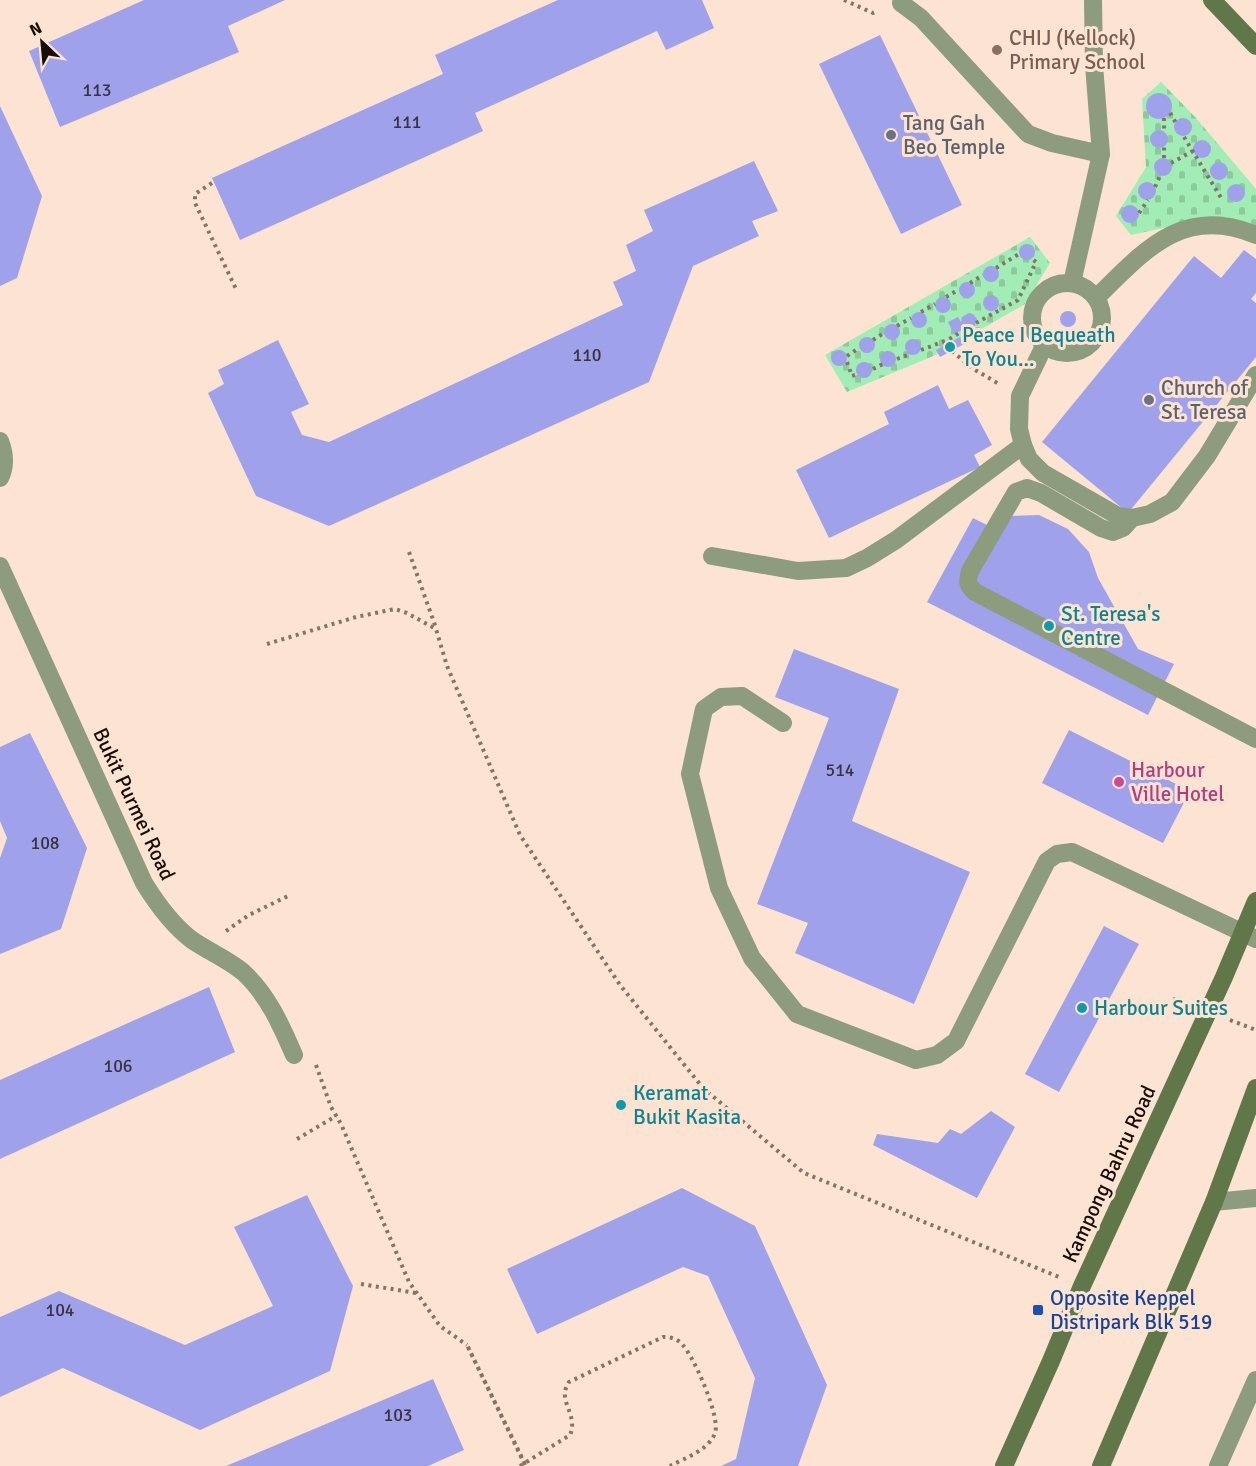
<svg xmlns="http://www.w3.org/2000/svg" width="1256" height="1466" font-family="Signika,sans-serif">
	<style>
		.cemetery { fill: url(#cemetery-stones) }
		.building { fill: #9fa1eb }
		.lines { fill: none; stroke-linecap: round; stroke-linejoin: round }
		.path { stroke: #857367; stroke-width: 4; stroke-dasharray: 3 4.5; stroke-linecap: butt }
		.lane { stroke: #8c9c7d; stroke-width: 18 }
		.street { stroke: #8c9c7d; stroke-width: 18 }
		.secondary { stroke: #607749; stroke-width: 18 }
		.education-dot { fill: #8d6e63; stroke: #fde3d1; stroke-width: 2 }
		.worship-dot { fill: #6b7280; stroke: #fde3d1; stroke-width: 2 }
		.culture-dot { fill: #0f9aa8; stroke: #fde3d1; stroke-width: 2 }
		.hotel-dot { fill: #d1479c; stroke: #fde3d1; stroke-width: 2 }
		.transit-dot { fill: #1a4fb4; stroke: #fde3d1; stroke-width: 2 }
		.labels { text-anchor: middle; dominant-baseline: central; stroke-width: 6; stroke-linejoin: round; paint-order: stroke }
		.number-label { font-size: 18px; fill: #39323f }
		.education-label { font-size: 21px; fill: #785e54; stroke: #fde3d1; text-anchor: start }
		.worship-label { font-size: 21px; fill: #5b616d; stroke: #fde3d1; text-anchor: start }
		.culture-label { font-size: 21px; fill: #0d838f; stroke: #fde3d1; text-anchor: start }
		.hotel-label { font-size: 21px; fill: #b23c85; stroke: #fde3d1; text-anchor: start }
		.street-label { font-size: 21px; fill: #170d06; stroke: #fde3d1 }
		.transit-label { font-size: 21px; fill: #164399; stroke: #fde3d1; text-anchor: start }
	</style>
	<defs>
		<pattern id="cemetery-stones" width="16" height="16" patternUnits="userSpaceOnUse" patternTransform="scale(1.5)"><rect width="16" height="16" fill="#a2edb6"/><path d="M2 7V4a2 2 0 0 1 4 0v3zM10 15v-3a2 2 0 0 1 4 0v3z" fill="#8bca9b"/></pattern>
	</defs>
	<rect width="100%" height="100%" fill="#fde3d1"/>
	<g class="cemetery">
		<path d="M 1161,82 L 1196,118 L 1256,189 L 1256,232 L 1226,217 L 1191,222 L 1131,235 L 1116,216 L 1146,167 L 1142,99 Z"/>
		<path d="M 1030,237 L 1050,263 L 1025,304 L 938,354 L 847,392 L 825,355 Z"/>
	</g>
	<g class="building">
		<path d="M 144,0 L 285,0 L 228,26 L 239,52 L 60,127 L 29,51 Z"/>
		<path d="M 558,0 L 702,0 L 714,28 L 666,50 L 657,31 L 475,113 L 483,131 L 240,240 L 212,178 L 443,74 L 435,55 Z"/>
		<path d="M 880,35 L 962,205 L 901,234 L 819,64 Z"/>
		<circle cx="1159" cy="106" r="13"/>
		<path d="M 0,106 L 42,196 L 17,278 L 0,286 Z"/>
		<circle cx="1183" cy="127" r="9"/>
		<circle cx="1159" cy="139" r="9"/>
		<circle cx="1202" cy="149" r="9"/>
		<circle cx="1163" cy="167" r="9"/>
		<path d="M 754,161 L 778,211 L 752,221 L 759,236 L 693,266 L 649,382 L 329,526 L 256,496 L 208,393 L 224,384 L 218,370 L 278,340 L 309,404 L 291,412 L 302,435 L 329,442 L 623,305 L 613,282 L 636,271 L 626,245 L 653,231 L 644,210 Z"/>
		<circle cx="1219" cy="171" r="9"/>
		<circle cx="1147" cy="191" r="9"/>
		<circle cx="1236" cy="193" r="9"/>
		<circle cx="1130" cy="214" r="9"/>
		<circle cx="1027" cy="252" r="8"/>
		<path d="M 1244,250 L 1256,259 L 1256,293 L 1251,299 L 1256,303 L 1256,357 L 1128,513 L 1042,442 L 1194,256 L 1221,278 Z"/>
		<circle cx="991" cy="274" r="8"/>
		<circle cx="967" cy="290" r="8"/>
		<circle cx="991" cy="303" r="8"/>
		<circle cx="943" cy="305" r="8"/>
		<circle cx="1068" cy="319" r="8"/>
		<circle cx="919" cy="320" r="8"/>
		<path d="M 969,313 L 973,314 L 977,319 L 975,326 L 970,328 L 963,327 L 964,329 L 954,334 L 948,322 L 958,317 L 961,322 L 962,317 Z"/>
		<circle cx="892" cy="332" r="8"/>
		<path d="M 960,337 L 964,344 L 940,357 L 936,350 Z"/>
		<circle cx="867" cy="345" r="8"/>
		<circle cx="913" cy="347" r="8"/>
		<circle cx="839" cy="358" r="8"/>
		<circle cx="888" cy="359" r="8"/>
		<circle cx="864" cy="370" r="8"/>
		<path d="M 938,385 L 949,409 L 968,400 L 992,445 L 974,455 L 980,467 L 829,538 L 796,470 L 889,424 L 884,412 Z"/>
		<path d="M 1039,515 L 1068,529 L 1089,552 L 1098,578 L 1138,649 L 1174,664 L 1148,715 L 927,602 L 973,518 L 987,525 L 1007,516 Z"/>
		<path d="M 794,649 L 899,689 L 852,821 L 970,872 L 914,1004 L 795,953 L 808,923 L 757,904 L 829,718 L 775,697 Z"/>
		<path d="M 1069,730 L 1190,791 L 1163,843 L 1042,783 Z"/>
		<path d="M 30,733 L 87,848 L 61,929 L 0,954 L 0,858 L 7,838 L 0,821 L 0,747 Z"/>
		<path d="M 1104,926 L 1139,944 L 1059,1092 L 1025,1074 Z"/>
		<path d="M 209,987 L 235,1052 L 0,1159 L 0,1080 Z"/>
		<path d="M 991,1111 L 1015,1127 L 977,1198 L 873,1145 L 877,1134 L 938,1143 L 950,1129 L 961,1134 Z"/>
		<path d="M 682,1188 L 755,1226 L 827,1385 L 798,1466 L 721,1466 L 736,1459 L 755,1378 L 708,1276 L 683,1267 L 537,1334 L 507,1269 Z"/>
		<path d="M 307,1195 L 353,1286 L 330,1371 L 200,1430 L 63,1368 L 0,1397 L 0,1317 L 59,1291 L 185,1345 L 273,1306 L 234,1227 Z"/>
		<path d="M 433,1379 L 464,1450 L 428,1466 L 226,1466 Z"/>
	</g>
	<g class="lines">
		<g class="path">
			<path d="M 844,0 L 873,13 L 878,11"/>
			<path d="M 1170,113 L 1176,123"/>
			<path d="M 1164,118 L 1164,131"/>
			<path d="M 1184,137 L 1223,201"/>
			<path d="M 1164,158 L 1164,147"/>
			<path d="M 1171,163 L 1193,151"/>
			<path d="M 212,183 L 195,194 L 195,203 L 237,291"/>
			<path d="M 1155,187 L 1160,176"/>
			<path d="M 1139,213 L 1148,200"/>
			<path d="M 996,268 L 1019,254"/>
			<path d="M 970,283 L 983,275"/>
			<path d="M 946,297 L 958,290"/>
			<path d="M 921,312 L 935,304"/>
			<path d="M 976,323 L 1018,300 L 1036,262 L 1032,259"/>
			<path d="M 897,326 L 911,318"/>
			<path d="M 873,340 L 884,333"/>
			<path d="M 948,344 L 946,341 L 966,329"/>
			<path d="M 921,350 L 945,341"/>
			<path d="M 952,351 L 972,368 L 999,384"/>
			<path d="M 847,356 L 859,348"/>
			<path d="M 897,359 L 910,354"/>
			<path d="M 847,362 L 852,376 L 858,374"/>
			<path d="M 873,369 L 883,364"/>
			<path d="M 409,552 L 436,628"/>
			<path d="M 267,644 L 356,617 L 395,609 L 407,613 L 436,629 L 447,666 L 520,835 L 620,985 L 703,1088 L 804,1173 L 1059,1277"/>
			<path d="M 226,931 L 249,915 L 290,895"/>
			<path d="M 1173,999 L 1187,1004"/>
			<path d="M 1230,1020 L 1256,1030"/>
			<path d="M 316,1065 L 331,1107 L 341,1124 L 409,1282 L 440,1326 L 467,1345"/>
			<path d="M 297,1139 L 336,1116"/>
			<path d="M 361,1284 L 416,1293"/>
			<path d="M 525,1465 L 467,1345 L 526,1466"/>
			<path d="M 520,1466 L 570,1435 C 579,1414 556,1401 569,1382 L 663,1337 C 669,1337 675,1338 680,1342 C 693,1353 721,1418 715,1433 C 709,1450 685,1458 670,1466"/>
		</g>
		<g class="lane">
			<path d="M 901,3 L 921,18 L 1028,134 L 1052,143 L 1101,154"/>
			<path d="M 1072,283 L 1101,154 L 1094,65 L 1093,0"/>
			<circle cx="1067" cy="318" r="35"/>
			<path d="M 1096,298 C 1144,251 1183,204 1256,235"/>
			<path d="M 1045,344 L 1020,396 L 1019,429 L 1023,445 L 1029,459 L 1043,473 L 1118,516 L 1132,518 L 1150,514 L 1172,502 L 1207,456 L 1256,375"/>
			<path d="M 1132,518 L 1123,528 L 1113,532 L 1101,528 L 1041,493 L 1027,488 L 1016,492 L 970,571 C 967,581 967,585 975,592 L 1256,739"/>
			<path d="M 712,556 L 798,571 L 846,568 L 867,558 L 896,540 L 1023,445"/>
			<path d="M 783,723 L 742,696 L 721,697 L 704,709 L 690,774 L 719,888 L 752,958 L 797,1014 L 916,1060 L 937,1055 L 956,1041 L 1047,861 L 1057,854 L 1072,852 L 1256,939"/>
			<path d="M 1214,1202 L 1256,1198"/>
			<path d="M 1218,1466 L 1256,1380"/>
		</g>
		<g class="street">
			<path d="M 0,441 C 5,454 6,466 0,478"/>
			<path d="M 0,566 L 144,883 C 157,904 172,925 192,940 C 208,951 227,959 243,972 C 268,995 281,1025 294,1055"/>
		</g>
		<g class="secondary">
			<path d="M 1212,0 L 1256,46"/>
			<path d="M 1004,1466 L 1051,1361 L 1082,1286 L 1224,977 L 1256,901"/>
			<path d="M 1101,1466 L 1214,1202 L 1256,1088"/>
		</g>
	</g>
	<circle class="education-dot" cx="997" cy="50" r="6"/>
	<g class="worship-dot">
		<circle cx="891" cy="135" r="6"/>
		<circle cx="1149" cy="400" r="6"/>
	</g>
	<g class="culture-dot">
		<circle cx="950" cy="347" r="6"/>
		<circle cx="1049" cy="626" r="6"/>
		<circle cx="1082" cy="1008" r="6"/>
		<circle cx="621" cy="1105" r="6"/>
	</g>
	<circle class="hotel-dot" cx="1119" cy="782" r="6"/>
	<rect class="transit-dot" x="1032" y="1304" width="12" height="12" rx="3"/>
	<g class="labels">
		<g class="number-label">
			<text x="97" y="90">113</text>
			<text x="407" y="122">111</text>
			<text x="587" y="355">110</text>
			<text x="840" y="770">514</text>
			<text x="45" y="843">108</text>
			<text x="118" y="1066">106</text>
			<text x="60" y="1310">104</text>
			<text x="398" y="1415">103</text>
		</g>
		<g class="education-label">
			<text x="1009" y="38">CHIJ (Kellock)<tspan x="1009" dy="24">Primary School</tspan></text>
		</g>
		<g class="worship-label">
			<text x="903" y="123">Tang Gah<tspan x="903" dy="24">Beo Temple</tspan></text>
			<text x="1161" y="388">Church of<tspan x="1161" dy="24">St. Teresa</tspan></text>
		</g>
		<g class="culture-label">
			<text x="962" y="335">Peace I Bequeath<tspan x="962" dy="24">To You...</tspan></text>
			<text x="1061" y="614">St. Teresa's<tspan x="1061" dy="24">Centre</tspan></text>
			<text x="1094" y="1008">Harbour Suites</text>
			<text x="633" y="1093">Keramat<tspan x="633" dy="24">Bukit Kasita</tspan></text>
		</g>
		<g class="hotel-label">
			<text x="1131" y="770">Harbour<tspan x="1131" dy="24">Ville Hotel</tspan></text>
		</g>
		<g class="street-label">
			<text transform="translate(134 804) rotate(65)">Bukit Purmei Road</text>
			<text transform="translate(1109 1174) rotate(-65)">Kampong Bahru Road</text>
		</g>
		<g class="transit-label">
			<text x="1050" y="1298">Opposite Keppel<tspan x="1050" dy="24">Distripark Blk 519</tspan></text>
		</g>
	</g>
	<g transform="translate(42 42) rotate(334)" stroke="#fde3d1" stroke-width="4.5" paint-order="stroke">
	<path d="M0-4.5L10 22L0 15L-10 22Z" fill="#170d06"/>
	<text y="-9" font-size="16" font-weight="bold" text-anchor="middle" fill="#170d06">N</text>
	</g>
</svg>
